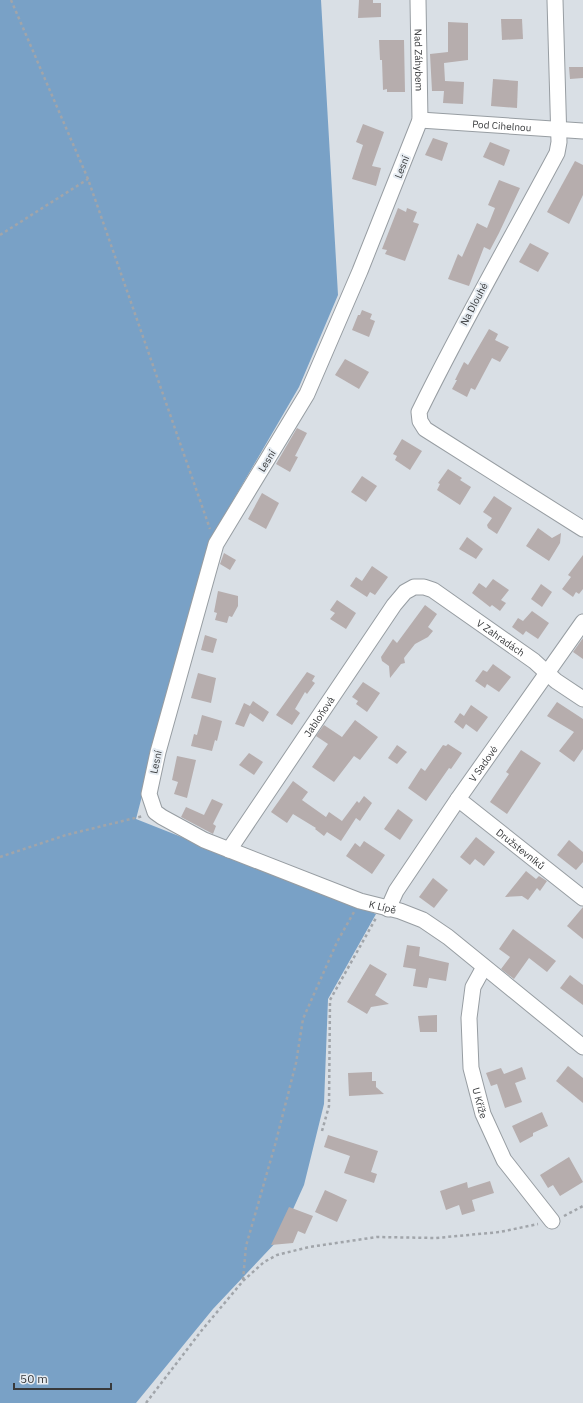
<svg xmlns="http://www.w3.org/2000/svg" width="583" height="1403" font-family="'IBM Plex Sans',sans-serif">
	<style>
		.forest { fill: #79a1c6 }
		.building { fill: #b6adad }
		.lines { fill: none; stroke-linecap: round; stroke-linejoin: round }
		.minor-casing { stroke: #979da2; stroke-width: 17 }
		.path { stroke: #a1a5aa; stroke-width: 2.5; stroke-dasharray: 3 3; stroke-linecap: butt }
		.minor { stroke: #fff; stroke-width: 15 }
		.labels { text-anchor: middle; dominant-baseline: central; stroke-width: 4; stroke-linejoin: round; paint-order: stroke }
		.street-label { font-size: 10px; fill: #383a3c; stroke: #e6ecf2 }
	</style>
	<rect width="100%" height="100%" fill="#d9dfe5"/>
	<path class="forest" d="M 0,0 L 321,0 L 338,295 L 299,387 L 213,535 L 203,562 L 136,819 L 376,914 L 328,999 L 324,1104 L 304,1185 L 280,1238 L 213,1309 L 136,1403 L 0,1403 Z"/>
	<g class="building">
		<path d="M 359,0 L 373,0 L 373,3 L 381,3 L 381,17 L 358,18 Z"/>
		<path d="M 501,19 L 522,19 L 523,39 L 502,40 Z"/>
		<path d="M 448,22 L 468,23 L 468,60 L 444,63 L 445,81 L 464,82 L 463,104 L 443,103 L 444,91 L 432,91 L 430,54 L 448,52 Z"/>
		<path d="M 379,40 L 404,40 L 405,92 L 387,92 L 387,89 L 383,90 L 382,60 L 380,60 Z"/>
		<path d="M 569,67 L 583,67 L 583,78 L 570,79 Z"/>
		<path d="M 493,79 L 518,81 L 517,108 L 491,106 Z"/>
		<path d="M 363,124 L 384,132 L 372,166 L 381,168 L 376,186 L 352,179 L 363,145 L 356,142 Z"/>
		<path d="M 433,138 L 448,143 L 442,161 L 425,155 Z"/>
		<path d="M 490,142 L 510,150 L 504,166 L 483,157 Z"/>
		<path d="M 575,161 L 583,165 L 583,195 L 569,224 L 547,212 Z"/>
		<path d="M 499,180 L 520,188 L 499,233 L 490,250 L 484,247 L 469,286 L 448,279 L 458,254 L 462,257 L 477,223 L 487,228 L 495,208 L 488,205 Z"/>
		<path d="M 398,208 L 406,212 L 407,208 L 417,212 L 413,222 L 419,224 L 405,261 L 385,254 L 387,250 L 382,249 Z"/>
		<path d="M 530,243 L 549,253 L 538,272 L 519,262 Z"/>
		<path d="M 362,310 L 372,314 L 370,319 L 375,321 L 369,337 L 352,330 L 358,315 L 360,315 Z"/>
		<path d="M 489,329 L 498,334 L 495,340 L 509,347 L 500,362 L 492,358 L 475,390 L 471,388 L 467,397 L 452,389 L 457,380 L 455,380 L 464,362 L 468,365 Z"/>
		<path d="M 345,359 L 369,372 L 359,389 L 335,375 Z"/>
		<path d="M 297,428 L 307,433 L 295,456 L 298,457 L 290,472 L 276,464 Z"/>
		<path d="M 402,439 L 422,451 L 410,470 L 395,460 L 397,456 L 393,454 Z"/>
		<path d="M 448,469 L 462,478 L 460,480 L 471,487 L 460,505 L 437,490 L 440,484 L 438,483 Z"/>
		<path d="M 362,476 L 377,486 L 366,502 L 351,492 Z"/>
		<path d="M 262,493 L 279,503 L 266,529 L 248,519 Z"/>
		<path d="M 494,496 L 512,508 L 497,534 L 488,528 L 487,525 L 492,518 L 483,512 Z"/>
		<path d="M 538,528 L 552,538 L 561,533 L 560,543 L 549,561 L 526,546 Z"/>
		<path d="M 467,537 L 483,549 L 476,559 L 459,549 Z"/>
		<path d="M 224,553 L 236,560 L 230,570 L 220,564 Z"/>
		<path d="M 583,555 L 583,589 L 579,594 L 576,592 L 573,597 L 562,589 L 571,577 L 568,575 Z"/>
		<path d="M 372,566 L 388,577 L 375,595 L 370,592 L 367,597 L 350,586 L 356,577 L 362,581 Z"/>
		<path d="M 493,579 L 509,590 L 501,600 L 506,603 L 500,611 L 492,605 L 490,607 L 472,593 L 479,583 L 486,588 Z"/>
		<path d="M 541,584 L 552,592 L 542,607 L 531,599 Z"/>
		<path d="M 218,591 L 238,596 L 238,606 L 232,617 L 229,616 L 227,623 L 215,620 L 217,613 L 214,612 Z"/>
		<path d="M 337,600 L 356,613 L 346,629 L 330,619 L 335,613 L 330,610 Z"/>
		<path d="M 425,605 L 437,614 L 428,627 L 433,631 L 428,637 L 415,644 L 404,658 L 405,663 L 401,664 L 390,678 L 389,666 L 382,661 L 381,657 L 393,639 L 397,643 Z"/>
		<path d="M 532,611 L 549,623 L 538,639 L 526,631 L 523,635 L 512,627 L 518,618 L 523,621 Z"/>
		<path d="M 205,635 L 217,639 L 213,653 L 201,650 Z"/>
		<path d="M 583,638 L 583,659 L 573,652 Z"/>
		<path d="M 493,664 L 511,677 L 499,692 L 487,684 L 485,688 L 475,681 L 483,670 L 487,672 Z"/>
		<path d="M 307,672 L 315,676 L 312,681 L 315,683 L 307,694 L 305,692 L 295,709 L 300,713 L 292,725 L 276,715 Z"/>
		<path d="M 198,673 L 216,678 L 211,703 L 191,698 Z"/>
		<path d="M 363,682 L 380,693 L 367,712 L 356,704 L 358,701 L 352,697 Z"/>
		<path d="M 253,701 L 269,712 L 263,722 L 250,713 L 244,727 L 235,724 L 244,703 L 250,706 Z"/>
		<path d="M 557,702 L 583,719 L 583,749 L 574,762 L 559,751 L 574,732 L 547,716 Z"/>
		<path d="M 471,705 L 488,717 L 477,732 L 466,724 L 463,729 L 454,722 L 460,713 L 464,716 Z"/>
		<path d="M 202,715 L 222,721 L 217,741 L 215,740 L 212,751 L 191,746 L 194,734 L 197,735 Z"/>
		<path d="M 355,720 L 378,737 L 360,760 L 354,756 L 334,782 L 312,767 L 328,744 L 316,736 L 324,725 L 342,737 Z"/>
		<path d="M 448,744 L 462,753 L 451,769 L 449,768 L 426,801 L 408,788 L 421,768 L 425,771 L 443,745 L 446,746 Z"/>
		<path d="M 397,745 L 407,752 L 397,764 L 388,758 Z"/>
		<path d="M 521,750 L 541,763 L 507,814 L 490,802 L 509,774 L 506,772 Z"/>
		<path d="M 249,753 L 263,762 L 254,775 L 239,765 Z"/>
		<path d="M 177,756 L 196,760 L 187,798 L 174,794 L 178,782 L 172,780 Z"/>
		<path d="M 293,781 L 308,792 L 302,800 L 326,817 L 329,812 L 342,821 L 357,801 L 359,803 L 364,796 L 372,803 L 360,821 L 356,818 L 341,841 L 327,832 L 324,836 L 315,829 L 316,828 L 293,814 L 287,823 L 271,812 Z"/>
		<path d="M 212,799 L 223,804 L 213,824 L 216,826 L 213,834 L 181,817 L 186,807 L 204,815 Z"/>
		<path d="M 398,809 L 413,820 L 400,840 L 384,829 Z"/>
		<path d="M 476,837 L 495,852 L 484,866 L 475,859 L 470,865 L 460,857 Z"/>
		<path d="M 569,840 L 583,852 L 583,862 L 576,870 L 557,855 Z"/>
		<path d="M 364,841 L 385,855 L 372,874 L 346,856 L 355,843 L 360,847 Z"/>
		<path d="M 526,871 L 536,879 L 539,876 L 547,881 L 540,891 L 537,888 L 528,900 L 522,896 L 505,897 Z"/>
		<path d="M 433,878 L 448,890 L 434,908 L 419,897 Z"/>
		<path d="M 583,907 L 583,939 L 567,926 Z"/>
		<path d="M 513,929 L 556,961 L 547,972 L 529,958 L 514,979 L 501,969 L 510,957 L 499,949 Z"/>
		<path d="M 407,945 L 420,947 L 419,956 L 449,963 L 446,981 L 429,978 L 427,988 L 413,986 L 416,969 L 403,967 Z"/>
		<path d="M 370,964 L 387,974 L 375,995 L 389,1004 L 371,1007 L 367,1014 L 347,1002 Z"/>
		<path d="M 570,975 L 583,985 L 583,1005 L 560,988 Z"/>
		<path d="M 437,1015 L 437,1032 L 420,1032 L 418,1016 Z"/>
		<path d="M 568,1066 L 583,1078 L 583,1103 L 556,1081 Z"/>
		<path d="M 522,1067 L 526,1079 L 515,1083 L 522,1102 L 505,1108 L 497,1084 L 491,1086 L 486,1073 L 501,1068 L 504,1074 Z"/>
		<path d="M 372,1072 L 372,1081 L 376,1081 L 376,1087 L 384,1094 L 349,1096 L 348,1073 Z"/>
		<path d="M 542,1112 L 548,1126 L 533,1133 L 533,1136 L 520,1143 L 512,1126 Z"/>
		<path d="M 328,1135 L 378,1151 L 371,1172 L 377,1174 L 374,1183 L 344,1173 L 350,1156 L 324,1147 Z"/>
		<path d="M 569,1157 L 583,1182 L 560,1196 L 553,1185 L 548,1188 L 540,1175 Z"/>
		<path d="M 490,1181 L 494,1193 L 472,1200 L 475,1211 L 462,1215 L 459,1205 L 446,1210 L 440,1191 L 467,1182 L 468,1188 Z"/>
		<path d="M 325,1190 L 347,1200 L 337,1222 L 315,1212 Z"/>
		<path d="M 289,1207 L 313,1216 L 305,1234 L 298,1231 L 293,1243 L 271,1245 Z"/>
	</g>
	<g class="lines">
		<defs>
			<g id="minor">
				<path id="s1" d="M 418,0 L 420,120 L 360,271 L 307,394 L 216,544 L 158,752 L 149,794 L 155,812 L 162,817 L 204,840 L 360,901 L 400,911 L 423,920 L 448,937 L 583,1047"/>
				<path d="M 555,0 L 559,142 L 557,153 C 511,239 462,324 419,412 L 420,421 L 425,429 L 583,529"/>
				<path id="s2" d="M 420,120 L 583,131"/>
				<path id="s3" d="M 458,799 L 583,898"/>
				<path id="s4" d="M 229,850 L 394,605 L 405,592 L 414,587 L 424,587 L 433,590 L 534,661 L 556,681 L 583,699"/>
				<path id="s5" d="M 388,909 L 396,891 L 458,799 L 583,622"/>
				<path id="s6" d="M 484,967 L 473,987 L 469,1018 L 471,1068 L 483,1114 L 504,1160 L 552,1221"/>
			</g>
		</defs>
		<use href="#minor" class="minor-casing"/>
		<g class="path">
			<path d="M 11,0 L 88,179 L 210,529"/>
			<path d="M 0,235 L 88,179"/>
			<path d="M 0,857 L 66,835 L 143,816"/>
			<path d="M 322,1131 L 329,1106 L 330,1000 L 376,918"/>
			<path d="M 564,1216 L 583,1206"/>
			<path d="M 243,1280 L 246,1246 L 275,1145 L 296,1063 L 303,1019 L 337,942 L 354,912"/>
			<path d="M 146,1403 L 202,1330 L 243,1281 L 264,1262 L 277,1255 L 309,1247 L 377,1237 L 436,1238 L 500,1232 L 538,1224"/>
		</g>
		<use href="#minor" class="minor"/>
	</g>
	<g class="labels">
		<g class="street-label">
			<text stroke="none"><textPath href="#s1" startOffset="60">Nad Záhybem</textPath></text>
			<text stroke="none"><textPath href="#s2" startOffset="82">Pod Cihelnou</textPath></text>
			<text transform="translate(402 167) rotate(-69)">Lesní</text>
			<text transform="translate(474 304) rotate(-62)">Na Dlouhé</text>
			<text transform="translate(267 461) rotate(-58)">Lesní</text>
			<text stroke="none"><textPath href="#s4" startOffset="425">V Zahradách</textPath></text>
			<text stroke="none"><textPath href="#s4" startOffset="161">Jabloňová</textPath></text>
			<text transform="translate(156 762) rotate(-78)">Lesní</text>
			<text stroke="none"><textPath href="#s5" startOffset="174">V Sadové</textPath></text>
			<text stroke="none"><textPath href="#s3" startOffset="80">Družstevníků</textPath></text>
			<text stroke="none"><textPath href="#s1" startOffset="1117">K Lípě</textPath></text>
			<text stroke="none"><textPath href="#s6" startOffset="140">U Kříže</textPath></text>
		</g>
	</g>
	<path d="M14 1383v6h97v-6" fill="none" stroke="#383a3c" stroke-width="2"/>
	<text x="20" y="1383" font-size="12" fill="#383a3c" stroke="#e6ecf2" stroke-width="3" paint-order="stroke">50 m</text>
</svg>
